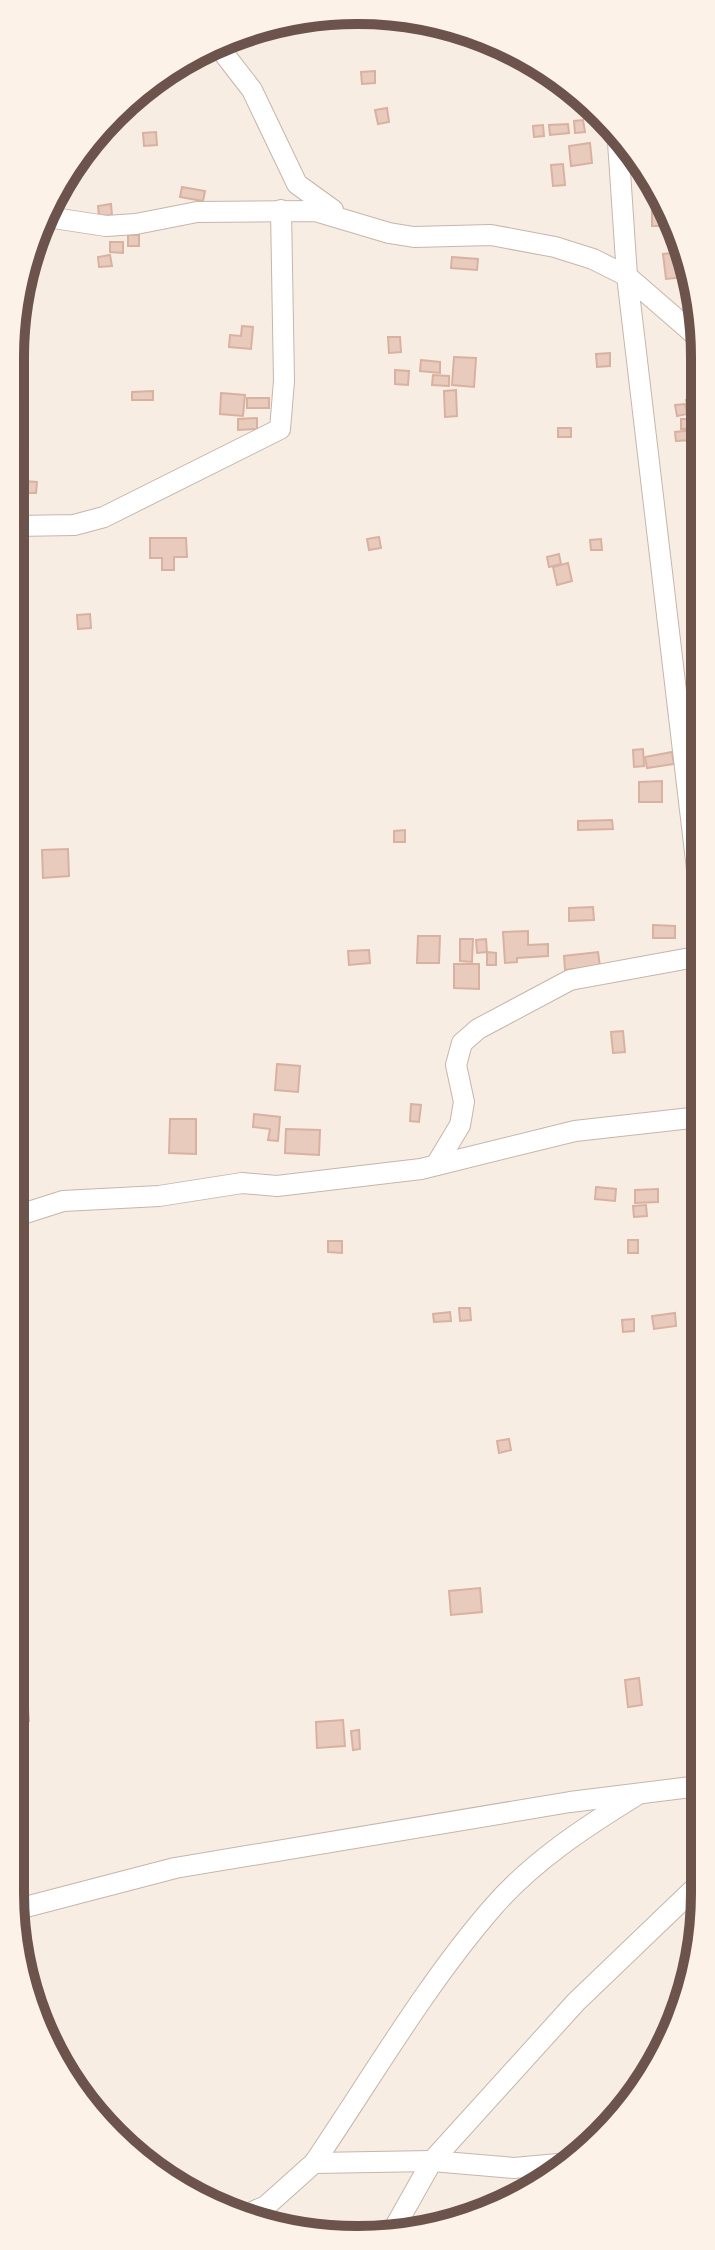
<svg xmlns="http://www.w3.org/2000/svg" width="715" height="2250" font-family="'IBM Plex Sans',sans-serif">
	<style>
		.building { fill: #e9cbbe; stroke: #d9b1a1; stroke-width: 2 }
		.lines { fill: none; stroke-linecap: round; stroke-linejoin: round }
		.street-casing { stroke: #c7b5ab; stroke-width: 22 }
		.street { stroke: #fff; stroke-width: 20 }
		.rim { fill: none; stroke: #6c544c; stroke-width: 10 }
	</style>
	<rect width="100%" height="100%" fill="#f8ede2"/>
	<g class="building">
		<path d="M 375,71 L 375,83 L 362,84 L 361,72 Z"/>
		<path d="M 387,108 L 389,122 L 378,124 L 375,110 Z"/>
		<path d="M 583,120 L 585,132 L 575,133 L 574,121 Z"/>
		<path d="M 568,124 L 569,133 L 550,135 L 549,125 Z"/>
		<path d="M 543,125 L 544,136 L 534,137 L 533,126 Z"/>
		<path d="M 156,132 L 157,145 L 144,146 L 143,133 Z"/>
		<path d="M 590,143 L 592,163 L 571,166 L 569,146 Z"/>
		<path d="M 563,164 L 565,185 L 553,186 L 551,165 Z"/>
		<path d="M 182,187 L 205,191 L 203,201 L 180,197 Z"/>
		<path d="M 111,204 L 112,215 L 99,216 L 98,206 Z"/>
		<path d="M 652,208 L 671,208 L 675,226 L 652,226 Z"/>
		<rect x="128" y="235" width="11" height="11"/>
		<path d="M 110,242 L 123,242 L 123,253 L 110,252 Z"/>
		<path d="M 682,252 L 685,277 L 666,279 L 663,254 Z"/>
		<path d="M 110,255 L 112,266 L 99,267 L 98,257 Z"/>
		<path d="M 452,257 L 478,259 L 477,270 L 451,268 Z"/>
		<path d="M 242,326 L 253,327 L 251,349 L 229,347 L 230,335 L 241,336 Z"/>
		<path d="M 388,337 L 400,337 L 401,352 L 389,353 Z"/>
		<path d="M 610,353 L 610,366 L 597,367 L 596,354 Z"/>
		<path d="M 454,357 L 476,358 L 474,387 L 452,385 Z"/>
		<path d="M 421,360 L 440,362 L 440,373 L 420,371 Z"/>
		<path d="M 395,370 L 409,371 L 408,385 L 395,384 Z"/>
		<path d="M 433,375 L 449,376 L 449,386 L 432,385 Z"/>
		<path d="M 456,390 L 457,416 L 445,417 L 444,391 Z"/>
		<path d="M 153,391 L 153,400 L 132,400 L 132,392 Z"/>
		<path d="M 221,393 L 245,395 L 243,416 L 220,414 Z"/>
		<path d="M 702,397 L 702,408 L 688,410 L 686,400 Z"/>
		<rect x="247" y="398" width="22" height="10"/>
		<path d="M 685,404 L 687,414 L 677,416 L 675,405 Z"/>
		<path d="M 257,418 L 257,429 L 238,430 L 238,419 Z"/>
		<rect x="681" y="419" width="20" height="10"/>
		<rect x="558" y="428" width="13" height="9"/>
		<path d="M 693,430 L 693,440 L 676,441 L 675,432 Z"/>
		<path d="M 24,481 L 37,482 L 36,493 L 24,493 Z"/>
		<path d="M 379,537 L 381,548 L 369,550 L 367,539 Z"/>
		<path d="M 150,538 L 186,538 L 187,557 L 174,557 L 174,570 L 162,570 L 162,558 L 150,558 Z"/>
		<path d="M 601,539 L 602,550 L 591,550 L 590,540 Z"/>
		<path d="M 559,554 L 561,564 L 549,567 L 547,557 Z"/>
		<path d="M 568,563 L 572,581 L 557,585 L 553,567 Z"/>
		<path d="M 90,614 L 91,628 L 78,629 L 77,615 Z"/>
		<path d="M 643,749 L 644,766 L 634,767 L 633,750 Z"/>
		<path d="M 672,752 L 674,764 L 647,768 L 645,757 Z"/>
		<path d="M 662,781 L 662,802 L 639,802 L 639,782 Z"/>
		<path d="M 612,820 L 613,829 L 578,830 L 578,821 Z"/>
		<path d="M 405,830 L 405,842 L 394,842 L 394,831 Z"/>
		<path d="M 68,849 L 69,876 L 43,878 L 42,850 Z"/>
		<path d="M 593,907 L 594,920 L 569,921 L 569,908 Z"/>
		<path d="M 653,925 L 675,926 L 675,938 L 653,938 Z"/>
		<path d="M 528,931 L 528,945 L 548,944 L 548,956 L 517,958 L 517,962 L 505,963 L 503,932 Z"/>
		<path d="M 418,936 L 440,936 L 439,963 L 417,963 Z"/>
		<path d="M 460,939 L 473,939 L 472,962 L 460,961 Z"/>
		<path d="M 486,939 L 487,952 L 477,953 L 476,940 Z"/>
		<path d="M 369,950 L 370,963 L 349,965 L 348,951 Z"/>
		<path d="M 487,952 L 496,953 L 496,965 L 487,965 Z"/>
		<path d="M 598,952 L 600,966 L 565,970 L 564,956 Z"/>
		<path d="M 454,964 L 479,964 L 479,989 L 454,988 Z"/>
		<path d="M 623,1031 L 625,1052 L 613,1053 L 611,1032 Z"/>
		<path d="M 277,1064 L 300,1066 L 298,1092 L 275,1090 Z"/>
		<path d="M 411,1104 L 421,1105 L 419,1122 L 410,1121 Z"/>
		<path d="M 254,1114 L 280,1117 L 278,1141 L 268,1140 L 270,1129 L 253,1127 Z"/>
		<path d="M 170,1119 L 196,1119 L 196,1154 L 169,1153 Z"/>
		<path d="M 13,1122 L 23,1122 L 23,1133 L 13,1134 Z"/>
		<path d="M 286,1129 L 320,1130 L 319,1155 L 285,1153 Z"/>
		<path d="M 596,1187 L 616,1189 L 615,1201 L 595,1199 Z"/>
		<path d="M 658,1189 L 658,1202 L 635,1203 L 635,1190 Z"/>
		<path d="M 646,1205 L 647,1216 L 634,1217 L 633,1206 Z"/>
		<rect x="628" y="1240" width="10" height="13"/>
		<path d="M 328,1241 L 342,1241 L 342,1253 L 328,1252 Z"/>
		<path d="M 459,1308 L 470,1308 L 471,1320 L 460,1321 Z"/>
		<path d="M 450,1312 L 451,1321 L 434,1322 L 433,1314 Z"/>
		<path d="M 698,1312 L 699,1324 L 688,1325 L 687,1313 Z"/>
		<path d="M 675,1313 L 676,1326 L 654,1329 L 652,1316 Z"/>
		<path d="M 634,1319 L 634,1331 L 623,1332 L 622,1320 Z"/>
		<path d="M 509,1439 L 511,1450 L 499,1453 L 497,1441 Z"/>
		<path d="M 480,1588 L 482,1612 L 451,1615 L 449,1591 Z"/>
		<path d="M 639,1678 L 642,1705 L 628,1707 L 625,1680 Z"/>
		<path d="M 28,1709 L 29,1721 L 11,1722 L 11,1710 Z"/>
		<path d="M 343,1720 L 345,1746 L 317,1748 L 316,1722 Z"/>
		<path d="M 359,1730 L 360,1749 L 353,1750 L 351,1731 Z"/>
	</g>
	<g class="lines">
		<defs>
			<g id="street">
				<path d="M 218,46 L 252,90 L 297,184 L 333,210"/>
				<path d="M 617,127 L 627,276 L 701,903"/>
				<path d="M 47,217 L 106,226 L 136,224 L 197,212 L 315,211 L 389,233 L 414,237 L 491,235 L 555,247 L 593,259 L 627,276 L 702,341"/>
				<path d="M 16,526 L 74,525 L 104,517 L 280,429 L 284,381 L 281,210"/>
				<path d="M 436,1165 L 460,1125 L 464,1102 L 456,1065 L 462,1043 L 478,1029 L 570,980 L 701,956"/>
				<path d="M 13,1217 L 63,1201 L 159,1196 L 242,1183 L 277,1186 L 421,1169 L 575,1131 L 700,1117"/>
				<path d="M 14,1910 L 175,1868 L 570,1802 L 699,1786"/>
				<path d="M 314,2163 C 371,2079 426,1984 493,1907 C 533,1861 585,1827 637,1795"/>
				<path d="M 243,2216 L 266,2206 L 314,2163 L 432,2161 L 514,2168 L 569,2163"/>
				<path d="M 392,2232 L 432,2161 L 576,2002 L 698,1885"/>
			</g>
		</defs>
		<use href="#street" class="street-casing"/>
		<use href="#street" class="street"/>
	</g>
	<path d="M0 0H715V2250H0ZM357 24H358A333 333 0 0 1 691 357V1893A333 333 0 0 1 358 2226H357A333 333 0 0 1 24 1893V357A333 333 0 0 1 357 24Z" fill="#fcf2e7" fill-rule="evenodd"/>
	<path class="rim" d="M357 24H358A333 333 0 0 1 691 357V1893A333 333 0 0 1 358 2226H357A333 333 0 0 1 24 1893V357A333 333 0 0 1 357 24Z"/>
</svg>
